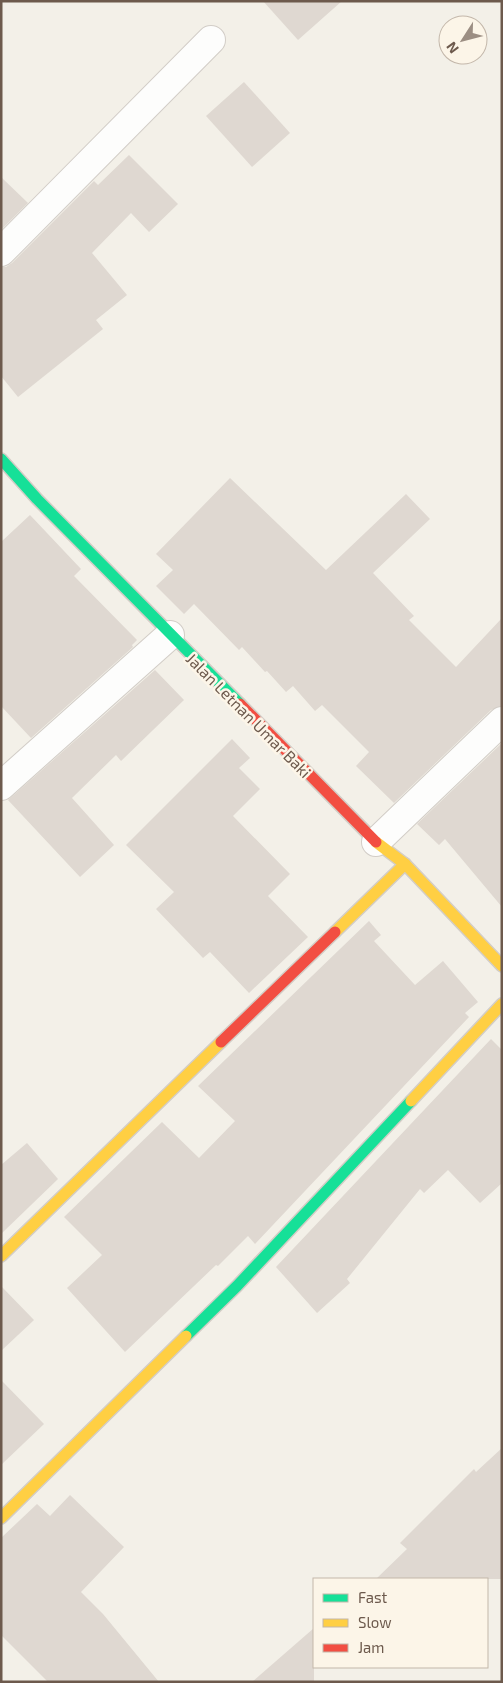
<svg xmlns="http://www.w3.org/2000/svg" width="503" height="1683" font-family="'Exo 2',sans-serif">
	<style>
		.building { fill: #dfd8d1 }
		.lines { fill: none; stroke-linecap: round; stroke-linejoin: round }
		.street-casing { stroke: #d2cdc7; stroke-width: 30 }
		.fast-casing { stroke: #d3cdc6; stroke-width: 14 }
		.slow-casing { stroke: #d3cdc6; stroke-width: 14 }
		.jam-casing { stroke: #d3cdc6; stroke-width: 14 }
		.street { stroke: #fdfdfc; stroke-width: 28 }
		.fast { stroke: #16e098; stroke-width: 11 }
		.slow { stroke: #ffcf43; stroke-width: 11 }
		.jam { stroke: #f24e42; stroke-width: 11 }
		.labels { text-anchor: middle; dominant-baseline: central; stroke-width: 5; stroke-linejoin: round; paint-order: stroke }
		.street-label { font-size: 16px; fill: #6d5a4d; stroke: #fcf5e8 }
	</style>
	<rect width="100%" height="100%" fill="#f3f0e8"/>
	<g class="building">
		<path d="M 263,1 L 342,1 L 298,40 Z"/>
		<path d="M 244,82 L 290,133 L 252,167 L 206,116 Z"/>
		<path d="M 129,155 L 178,204 L 149,232 L 131,213 L 92,253 L 127,295 L 96,320 L 103,329 L 18,397 L 1,376 L 1,267 L 6,267 L 12,263 L 94,181 L 98,185 Z"/>
		<path d="M 1,177 L 28,203 L 1,230 Z"/>
		<path d="M 230,478 L 326,570 L 406,494 L 430,519 L 373,573 L 414,616 L 409,620 L 456,667 L 502,618 L 502,706 L 491,710 L 394,803 L 356,766 L 369,752 L 322,705 L 315,711 L 293,686 L 286,692 L 267,671 L 265,672 L 242,647 L 239,650 L 194,604 L 184,614 L 156,586 L 173,570 L 156,554 Z"/>
		<path d="M 30,515 L 81,569 L 74,576 L 137,640 L 132,645 L 133,647 L 31,738 L 1,706 L 1,542 Z"/>
		<path d="M 155,670 L 184,700 L 121,761 L 116,755 L 72,798 L 114,845 L 80,877 L 8,800 Z"/>
		<path d="M 232,739 L 250,758 L 239,768 L 260,789 L 233,816 L 290,874 L 268,896 L 308,937 L 249,993 L 210,952 L 203,958 L 156,909 L 174,892 L 126,845 Z"/>
		<path d="M 502,743 L 502,907 L 445,839 L 439,845 L 417,824 Z"/>
		<path d="M 369,921 L 381,935 L 374,941 L 415,985 L 443,961 L 478,1002 L 465,1013 L 469,1017 L 255,1244 L 248,1236 L 218,1266 L 216,1265 L 125,1352 L 67,1288 L 102,1255 L 64,1217 L 162,1122 L 199,1158 L 235,1121 L 198,1086 Z"/>
		<path d="M 491,1039 L 502,1050 L 502,1183 L 480,1203 L 448,1170 L 424,1193 L 420,1189 L 347,1279 L 350,1283 L 317,1313 L 276,1267 Z"/>
		<path d="M 27,1143 L 58,1179 L 1,1234 L 1,1165 Z"/>
		<path d="M 1,1286 L 34,1320 L 1,1351 Z"/>
		<path d="M 1,1380 L 44,1424 L 1,1465 Z"/>
		<path d="M 502,1448 L 502,1579 L 376,1579 L 407,1549 L 400,1543 L 474,1469 L 476,1472 Z"/>
		<path d="M 70,1495 L 124,1547 L 81,1592 L 103,1614 L 159,1682 L 48,1682 L 1,1635 L 1,1538 L 37,1504 L 50,1516 Z"/>
		<path d="M 314,1628 L 314,1682 L 252,1682 Z"/>
	</g>
	<g class="lines">
		<defs>
			<g id="street">
				<path d="M 1,252 L 211,40"/>
				<path d="M 1,786 L 170,635"/>
				<path d="M 376,842 L 502,721"/>
			</g>
			<g id="fast">
				<path d="M 1,459 L 37,499 L 240,704"/>
				<path d="M 186,1336 L 237,1286 L 411,1101"/>
			</g>
			<g id="slow">
				<path d="M 376,842 L 405,864 L 502,966"/>
				<path d="M 335,932 L 405,864"/>
				<path d="M 411,1101 L 502,1004"/>
				<path d="M 1,1256 L 221,1042"/>
				<path d="M 1,1518 L 186,1336"/>
			</g>
			<g id="jam">
				<path d="M 240,704 L 376,842"/>
				<path d="M 221,1042 L 335,932"/>
			</g>
		</defs>
		<use href="#street" class="street-casing"/>
		<use href="#fast" class="fast-casing"/>
		<use href="#slow" class="slow-casing"/>
		<use href="#jam" class="jam-casing"/>
		<use href="#street" class="street"/>
		<use href="#fast" class="fast"/>
		<use href="#slow" class="slow"/>
		<use href="#jam" class="jam"/>
	</g>
	<g class="labels">
		<g class="street-label">
			<text transform="translate(249 715) rotate(45)">Jalan Letnan Umar Baki</text>
		</g>
	</g>
	<rect width="503" height="1683" fill="none" stroke="#6d5a4d" stroke-width="5"/>
	<rect x="313" y="1578" width="175" height="90" fill="#fcf5e8" stroke="#c3b7aa"/>
	<rect x="323" y="1594" width="25" height="8" fill="#16e098" stroke="#c3b7aa"/>
	<text x="358" y="1603" font-size="15" fill="#6d5a4d">Fast</text>
	<rect x="323" y="1619" width="25" height="8" fill="#ffcf43" stroke="#c3b7aa"/>
	<text x="358" y="1628" font-size="15" fill="#6d5a4d">Slow</text>
	<rect x="323" y="1644" width="25" height="8" fill="#f24e42" stroke="#c3b7aa"/>
	<text x="358" y="1653" font-size="15" fill="#6d5a4d">Jam</text>
	<g transform="translate(463 40) rotate(234)"><circle r="24" fill="#fcf5e8" stroke="#c3b7aa"/>
	<path d="M0-4L9 19L0 12L-9 19Z" fill="#9c8e83"/>
	<text y="-8" font-size="14" font-weight="bold" text-anchor="middle" fill="#6d5a4d">N</text>
	</g>
</svg>
